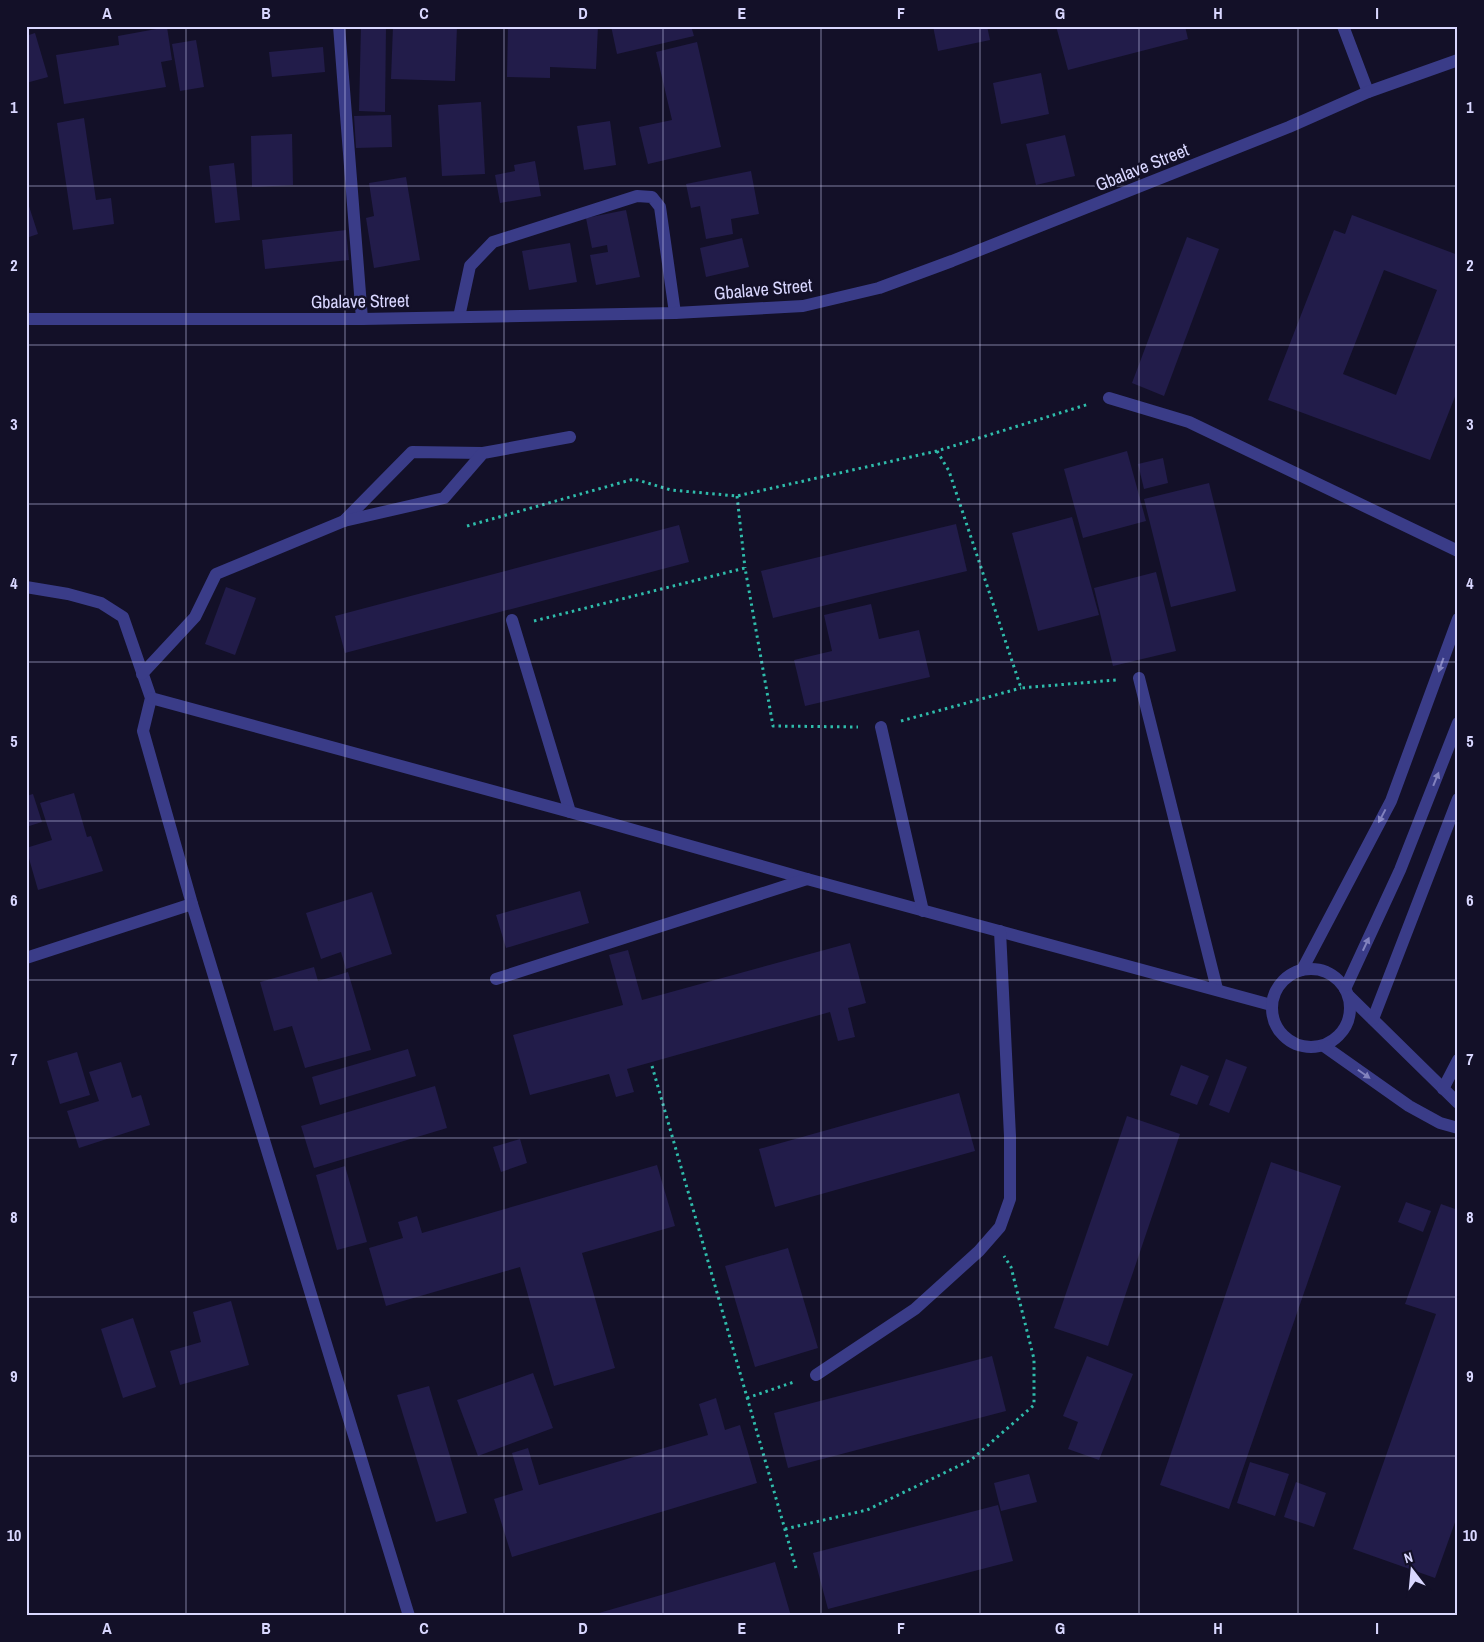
<svg xmlns="http://www.w3.org/2000/svg" width="1484" height="1642" font-family="'Archivo Narrow',sans-serif">
	<style>
		.building { fill: #221c4a; fill-rule: evenodd }
		.lines { fill: none; stroke-linecap: round; stroke-linejoin: round }
		.path { stroke: #2fbcab; stroke-width: 3; stroke-dasharray: 2.5 4; stroke-linecap: butt }
		.lane { stroke: #3a3c88; stroke-width: 12 }
		.street { stroke: #3a3c88; stroke-width: 12 }
		.oneway { fill: #8282be }
		.grid { fill: none; stroke: #d9d7ff; stroke-width: 1; stroke-opacity: 0.55 }
		.labels { text-anchor: middle; dominant-baseline: central; stroke-width: 5; stroke-linejoin: round; paint-order: stroke }
		.street-label { font-size: 18px; fill: #d9d7ff; stroke: #131028 }
		.neatline { fill: none; stroke: #d9d7ff; stroke-width: 2 }
		.grid-label { font-size: 16px; text-anchor: middle; font-weight: bold; fill: #d9d7ff }
	</style>
	<rect width="100%" height="100%" fill="#131028"/>
	<g class="building">
		<path d="M 361,26 L 386,26 L 385,112 L 359,111 Z"/>
		<path d="M 393,26 L 457,26 L 455,81 L 391,79 Z"/>
		<path d="M 508,26 L 598,26 L 596,69 L 550,67 L 550,78 L 507,77 Z"/>
		<path d="M 611,26 L 691,26 L 694,36 L 617,54 Z"/>
		<path d="M 933,26 L 987,26 L 990,40 L 938,51 Z"/>
		<path d="M 1056,26 L 1185,26 L 1188,39 L 1068,70 Z"/>
		<path d="M 167,27 L 172,60 L 161,62 L 166,87 L 64,104 L 56,55 L 119,45 L 118,36 Z"/>
		<path d="M 35,33 L 48,77 L 26,83 L 26,36 Z"/>
		<path d="M 196,40 L 204,87 L 180,91 L 172,44 Z"/>
		<path d="M 697,42 L 721,147 L 648,164 L 639,127 L 672,120 L 656,52 Z"/>
		<path d="M 323,47 L 325,72 L 272,77 L 269,52 Z"/>
		<path d="M 1041,73 L 1049,114 L 1001,124 L 993,83 Z"/>
		<path d="M 481,102 L 485,174 L 442,176 L 438,105 Z"/>
		<path d="M 391,115 L 392,147 L 356,148 L 354,116 Z"/>
		<path d="M 84,118 L 96,200 L 111,198 L 114,224 L 73,230 L 57,123 Z"/>
		<path d="M 610,121 L 616,165 L 584,170 L 577,126 Z"/>
		<path d="M 292,134 L 293,185 L 252,187 L 251,136 Z"/>
		<path d="M 1065,135 L 1075,176 L 1036,185 L 1026,144 Z"/>
		<path d="M 535,161 L 541,196 L 500,203 L 495,175 L 515,171 L 514,165 Z"/>
		<path d="M 234,163 L 240,220 L 215,223 L 209,166 Z"/>
		<path d="M 751,171 L 759,214 L 731,219 L 733,234 L 706,239 L 700,206 L 691,208 L 686,184 Z"/>
		<path d="M 406,177 L 420,260 L 374,268 L 366,218 L 374,216 L 369,183 Z"/>
		<path d="M 26,197 L 38,234 L 26,238 Z"/>
		<path d="M 626,210 L 640,277 L 596,285 L 590,255 L 608,252 L 607,245 L 592,248 L 586,218 Z"/>
		<path d="M 1352,215 L 1458,255 L 1458,389 L 1430,460 L 1268,400 L 1334,230 L 1345,234 ZM 1384,270 L 1437,290 L 1396,395 L 1343,374 Z"/>
		<path d="M 346,230 L 349,260 L 265,269 L 262,240 Z"/>
		<path d="M 1187,237 L 1219,249 L 1164,396 L 1132,383 Z"/>
		<path d="M 742,238 L 749,267 L 706,277 L 700,248 Z"/>
		<path d="M 570,243 L 577,282 L 529,290 L 522,251 Z"/>
		<path d="M 1127,451 L 1146,521 L 1083,538 L 1064,469 Z"/>
		<path d="M 1163,458 L 1168,483 L 1144,489 L 1138,464 Z"/>
		<path d="M 1209,483 L 1236,591 L 1171,607 L 1144,499 Z"/>
		<path d="M 1072,517 L 1099,615 L 1038,631 L 1012,533 Z"/>
		<path d="M 956,524 L 967,571 L 773,618 L 761,571 Z"/>
		<path d="M 679,525 L 689,562 L 345,653 L 335,616 Z"/>
		<path d="M 1156,572 L 1176,651 L 1113,666 L 1094,588 Z"/>
		<path d="M 226,587 L 256,598 L 235,655 L 205,644 Z"/>
		<path d="M 871,604 L 879,639 L 919,630 L 930,677 L 805,706 L 794,660 L 832,651 L 824,615 Z"/>
		<path d="M 74,793 L 87,837 L 91,836 L 103,871 L 38,890 L 26,848 L 52,840 L 40,803 Z"/>
		<path d="M 33,794 L 42,822 L 26,827 L 26,796 Z"/>
		<path d="M 580,891 L 589,923 L 506,948 L 496,915 Z"/>
		<path d="M 372,892 L 392,954 L 346,969 L 341,952 L 321,959 L 306,913 Z"/>
		<path d="M 850,943 L 866,1003 L 848,1008 L 855,1037 L 838,1041 L 830,1012 L 627,1069 L 634,1092 L 616,1097 L 609,1074 L 530,1095 L 513,1035 L 623,1005 L 609,955 L 628,950 L 642,1000 Z"/>
		<path d="M 314,967 L 318,981 L 348,972 L 371,1050 L 305,1068 L 292,1026 L 274,1031 L 260,982 Z"/>
		<path d="M 408,1049 L 416,1076 L 320,1105 L 312,1077 Z"/>
		<path d="M 77,1052 L 90,1095 L 60,1104 L 47,1061 Z"/>
		<path d="M 1226,1059 L 1247,1067 L 1229,1113 L 1209,1105 Z"/>
		<path d="M 121,1062 L 132,1098 L 141,1095 L 150,1125 L 79,1148 L 67,1111 L 99,1101 L 89,1072 Z"/>
		<path d="M 1181,1065 L 1209,1076 L 1197,1105 L 1170,1095 Z"/>
		<path d="M 435,1086 L 447,1128 L 314,1168 L 301,1126 Z"/>
		<path d="M 959,1093 L 975,1151 L 775,1207 L 759,1149 Z"/>
		<path d="M 1127,1116 L 1180,1134 L 1108,1346 L 1054,1328 Z"/>
		<path d="M 520,1139 L 527,1163 L 501,1172 L 493,1147 Z"/>
		<path d="M 1271,1162 L 1341,1186 L 1229,1509 L 1160,1485 Z"/>
		<path d="M 657,1165 L 675,1226 L 582,1253 L 615,1368 L 554,1386 L 520,1267 L 386,1306 L 369,1248 L 403,1238 L 398,1222 L 417,1216 L 422,1233 Z"/>
		<path d="M 345,1166 L 367,1242 L 337,1250 L 316,1175 Z"/>
		<path d="M 1406,1202 L 1431,1211 L 1423,1232 L 1398,1222 Z"/>
		<path d="M 1441,1204 L 1458,1210 L 1458,1514 L 1435,1578 L 1353,1549 L 1436,1314 L 1405,1304 Z"/>
		<path d="M 788,1248 L 818,1348 L 755,1367 L 725,1266 Z"/>
		<path d="M 231,1301 L 249,1365 L 180,1385 L 170,1351 L 201,1342 L 193,1312 Z"/>
		<path d="M 133,1318 L 156,1387 L 123,1398 L 101,1329 Z"/>
		<path d="M 992,1356 L 1006,1411 L 788,1468 L 774,1413 Z"/>
		<path d="M 1087,1356 L 1133,1374 L 1099,1460 L 1068,1449 L 1078,1422 L 1063,1416 Z"/>
		<path d="M 533,1373 L 553,1428 L 478,1456 L 457,1400 Z"/>
		<path d="M 429,1386 L 467,1513 L 436,1522 L 397,1395 Z"/>
		<path d="M 716,1398 L 725,1430 L 740,1425 L 757,1483 L 512,1557 L 494,1499 L 523,1490 L 512,1453 L 528,1448 L 539,1485 L 708,1435 L 699,1404 Z"/>
		<path d="M 1250,1462 L 1289,1474 L 1275,1516 L 1237,1503 Z"/>
		<path d="M 1029,1474 L 1037,1502 L 1001,1511 L 994,1483 Z"/>
		<path d="M 1296,1482 L 1326,1493 L 1314,1527 L 1284,1517 Z"/>
		<path d="M 998,1505 L 1013,1561 L 828,1609 L 813,1553 Z"/>
		<path d="M 775,1562 L 791,1616 L 592,1616 L 592,1615 Z"/>
	</g>
	<g class="lines">
		<g class="path">
			<path d="M 937,451 L 949,471 L 1021,688 L 1116,680"/>
			<path d="M 737,496 L 745,568"/>
			<path d="M 467,526 L 634,479 L 671,490 L 737,496 L 937,451 L 1089,404"/>
			<path d="M 534,621 L 745,568 L 773,726 L 858,727"/>
			<path d="M 901,721 L 1021,688"/>
			<path d="M 652,1066 L 796,1568"/>
			<path d="M 747,1398 L 794,1382"/>
			<path d="M 785,1529 L 867,1510 L 971,1460 L 1034,1405 L 1034,1359 L 1011,1267 L 1004,1256"/>
		</g>
		<g class="lane">
			<path d="M 459,317 L 470,266 L 493,242 L 637,196 L 652,197 L 660,207 L 675,313"/>
			<path d="M 1109,398 L 1189,422 L 1458,551"/>
			<path d="M 344,521 L 412,452 L 483,453"/>
			<path d="M 26,587 L 68,594 L 101,603 L 123,617 L 151,698 L 143,731 L 192,904 L 409,1616"/>
			<path d="M 512,620 L 570,812"/>
			<path d="M 142,674 L 195,617 L 216,574 L 344,521 L 444,498 L 483,453 L 570,437"/>
			<path d="M 1139,678 L 1217,989"/>
			<path d="M 151,698 L 570,812 L 807,879 L 1271,1005"/>
			<path d="M 881,727 L 923,911"/>
			<path d="M 26,958 L 192,904"/>
			<circle cx="1311" cy="1008" r="39"/>
			<path d="M 1302,970 L 1391,801 L 1458,619"/>
			<path d="M 496,979 L 807,879"/>
			<path d="M 1345,989 L 1400,870 L 1458,723"/>
			<path d="M 1349,996 L 1458,1103"/>
			<path d="M 1373,1019 L 1458,799"/>
			<path d="M 1324,1046 L 1409,1106 L 1440,1123 L 1458,1128"/>
			<path d="M 1443,1089 L 1458,1060"/>
			<path d="M 816,1375 L 915,1309 L 979,1251 L 1000,1227 L 1010,1199 L 1010,1136 L 1000,931"/>
		</g>
		<g class="street">
			<path d="M 339,26 L 362,319"/>
			<path d="M 1343,26 L 1368,92"/>
			<path d="M 26,319 L 362,319 L 675,313 L 803,306 L 879,288 L 952,261 L 1289,127 L 1368,92 L 1458,60"/>
		</g>
	</g>
	<defs><path id="oneway-solid" d="M-6-.8H1V-3.2L6.5 0L1 3.2V.8H-6Z" transform="scale(1.25)"/></defs>
	<g class="oneway">
		<use href="#oneway-solid" transform="translate(1441 665) rotate(110)"/>
		<use href="#oneway-solid" transform="translate(1436 779) rotate(-68)"/>
		<use href="#oneway-solid" transform="translate(1382 816) rotate(118)"/>
		<use href="#oneway-solid" transform="translate(1366 944) rotate(-65)"/>
		<use href="#oneway-solid" transform="translate(1364 1074) rotate(35)"/>
	</g>
	<path class="grid" d="M 186,26 L 186,1616M 345,26 L 345,1616M 504,26 L 504,1616M 663,26 L 663,1616M 821,26 L 821,1616M 980,26 L 980,1616M 1139,26 L 1139,1616M 1298,26 L 1298,1616M 26,186 L 1458,186M 26,345 L 1458,345M 26,504 L 1458,504M 26,662 L 1458,662M 26,821 L 1458,821M 26,980 L 1458,980M 26,1138 L 1458,1138M 26,1297 L 1458,1297M 26,1456 L 1458,1456"/>
	<g class="labels">
		<g class="street-label">
			<text transform="translate(1142 167) rotate(-22)">Gbalave Street</text>
			<text transform="translate(763 289) rotate(-5)">Gbalave Street</text>
			<text transform="translate(360 301) rotate(-1)">Gbalave Street</text>
		</g>
	</g>
	<rect width="1484" height="1642" fill="none" stroke="#131028" stroke-width="55"/>
	<g transform="translate(1412 1570) rotate(344)" stroke="#131028" stroke-width="4" paint-order="stroke">
	<path d="M0-4L9 19L0 12L-9 19Z" fill="#d9d7ff"/>
	<text y="-8" font-size="14" font-weight="bold" text-anchor="middle" fill="#d9d7ff">N</text>
	</g>
	<rect x="28" y="28" width="1428" height="1586" class="neatline"/>
	<g class="grid-label">
		<text x="107" y="19">A</text>
		<text x="266" y="19">B</text>
		<text x="424" y="19">C</text>
		<text x="583" y="19">D</text>
		<text x="742" y="19">E</text>
		<text x="901" y="19">F</text>
		<text x="1060" y="19">G</text>
		<text x="1218" y="19">H</text>
		<text x="1377" y="19">I</text>
		<text x="14" y="113">1</text>
		<text x="1470" y="113">1</text>
		<text x="14" y="271">2</text>
		<text x="1470" y="271">2</text>
		<text x="14" y="430">3</text>
		<text x="1470" y="430">3</text>
		<text x="14" y="589">4</text>
		<text x="1470" y="589">4</text>
		<text x="14" y="747">5</text>
		<text x="1470" y="747">5</text>
		<text x="14" y="906">6</text>
		<text x="1470" y="906">6</text>
		<text x="14" y="1065">7</text>
		<text x="1470" y="1065">7</text>
		<text x="14" y="1223">8</text>
		<text x="1470" y="1223">8</text>
		<text x="14" y="1382">9</text>
		<text x="1470" y="1382">9</text>
		<text x="14" y="1541">10</text>
		<text x="1470" y="1541">10</text>
		<text x="107" y="1634">A</text>
		<text x="266" y="1634">B</text>
		<text x="424" y="1634">C</text>
		<text x="583" y="1634">D</text>
		<text x="742" y="1634">E</text>
		<text x="901" y="1634">F</text>
		<text x="1060" y="1634">G</text>
		<text x="1218" y="1634">H</text>
		<text x="1377" y="1634">I</text>
	</g>
</svg>
